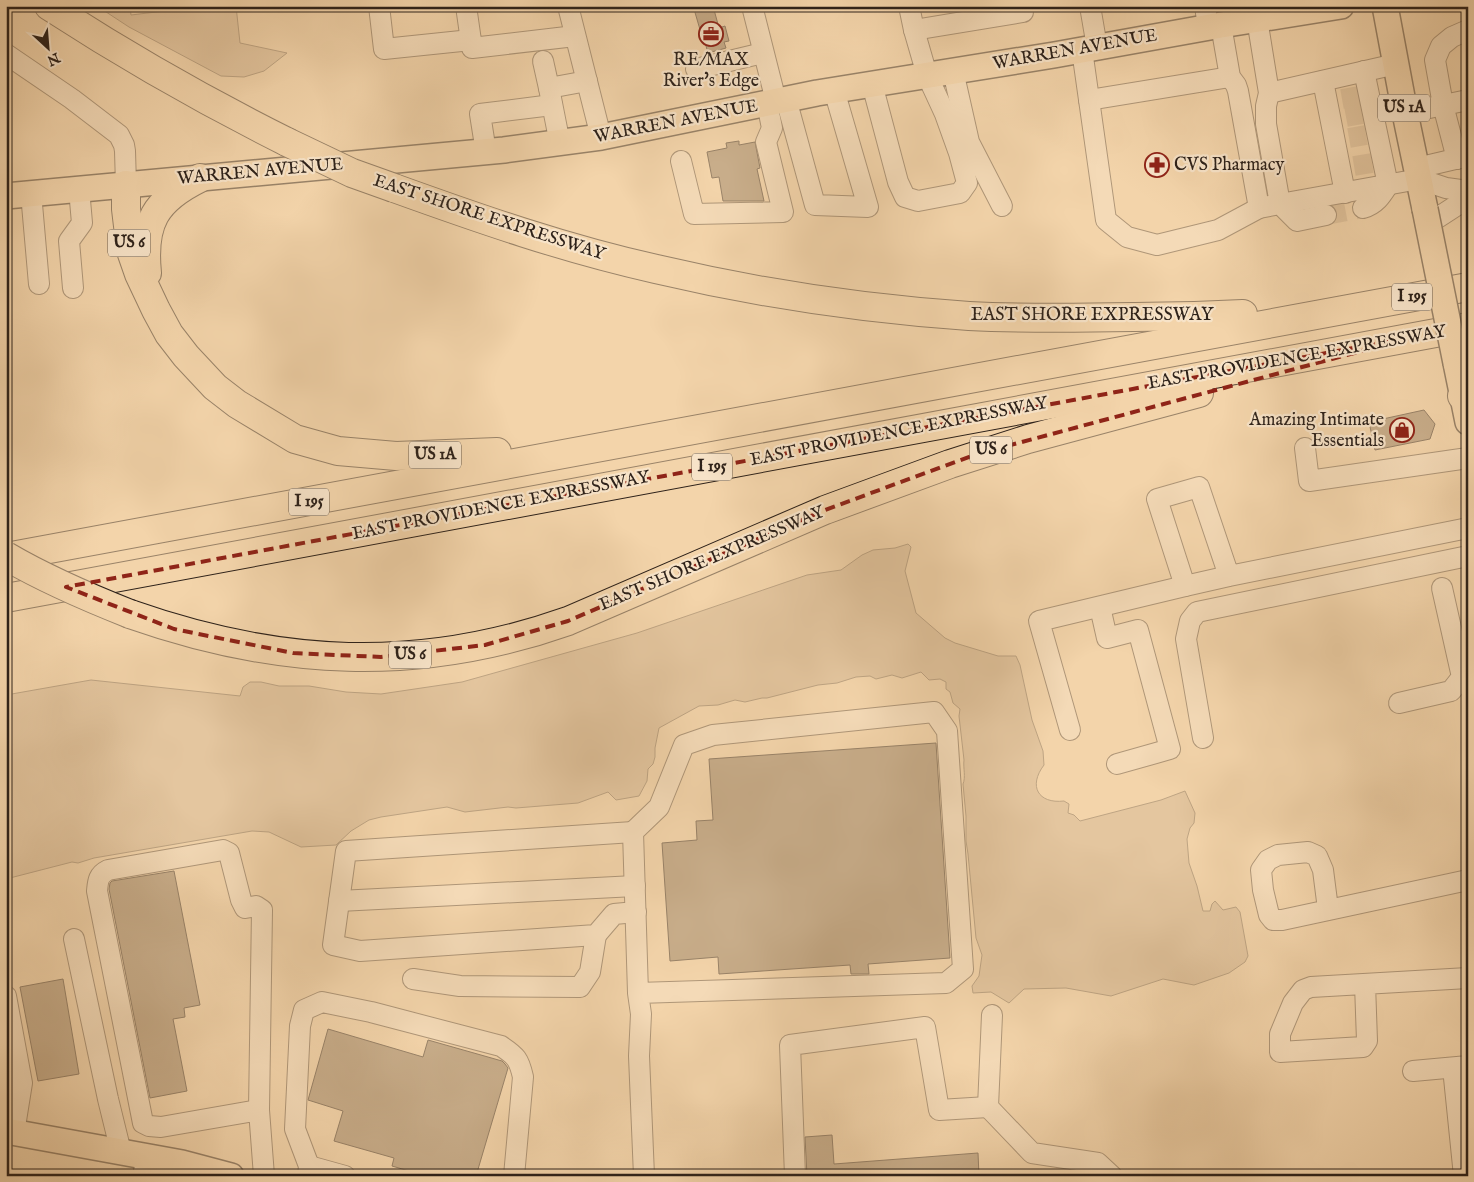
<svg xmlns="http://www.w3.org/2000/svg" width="1474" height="1182" font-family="'IM FELL English',serif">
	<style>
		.green { fill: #d2b692; stroke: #806c56 }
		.building { fill: #947f65; stroke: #2e221a }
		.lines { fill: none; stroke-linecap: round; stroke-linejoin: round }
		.minor-tunnel { stroke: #ccb08d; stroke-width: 20; stroke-dasharray: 20 10; stroke-linecap: butt }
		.minor-casing { stroke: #5f4e3e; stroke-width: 22 }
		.major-casing { stroke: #2e221a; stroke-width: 28 }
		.highway-casing { stroke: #2e221a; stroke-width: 30 }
		.minor { stroke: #f7e3c8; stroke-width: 20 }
		.major { stroke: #f3d4aa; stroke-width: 25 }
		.highway { stroke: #f3d4aa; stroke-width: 28 }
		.major-bridge-casing { stroke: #2e221a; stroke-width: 28; stroke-linecap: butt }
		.highway-bridge-casing { stroke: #2e221a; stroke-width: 30; stroke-linecap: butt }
		.major-bridge { stroke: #f3d4aa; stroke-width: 25 }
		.highway-bridge { stroke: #f3d4aa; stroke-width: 28 }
		.marked { fill: none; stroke: #8f2418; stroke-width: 4; stroke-dasharray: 10 6; stroke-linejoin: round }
		.labels { text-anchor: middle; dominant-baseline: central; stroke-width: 4.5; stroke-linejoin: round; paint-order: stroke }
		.shield { fill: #f7e3c8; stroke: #6a5c4e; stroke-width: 1 }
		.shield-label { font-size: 16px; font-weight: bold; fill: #2e221a }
		.street-label { font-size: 18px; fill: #2e221a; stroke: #f7e3c8 }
		.poi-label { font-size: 18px; fill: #2e221a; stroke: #f7e3c8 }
	</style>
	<rect width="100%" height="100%" fill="#f3d4aa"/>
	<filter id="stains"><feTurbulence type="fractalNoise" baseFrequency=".004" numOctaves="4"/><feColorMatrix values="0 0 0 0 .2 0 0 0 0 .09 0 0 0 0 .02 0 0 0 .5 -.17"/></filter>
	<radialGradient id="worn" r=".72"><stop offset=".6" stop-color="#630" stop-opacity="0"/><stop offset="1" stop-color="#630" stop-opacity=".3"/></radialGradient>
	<g class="green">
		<path d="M 97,6 L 130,6 L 131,15 L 206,6 L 236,6 L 240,43 L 287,53 L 264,71 L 244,77 L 221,76 L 129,27 Z"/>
		<path d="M 908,544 L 911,547 L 905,571 L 916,613 L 945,638 L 955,643 L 998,656 L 1016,656 L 1020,665 L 1032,720 L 1043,751 L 1044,765 C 1028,786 1038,804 1064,801 L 1069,804 L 1068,813 L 1074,815 L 1080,821 L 1161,800 L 1185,791 L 1195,813 L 1194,823 L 1190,828 L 1187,839 L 1189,863 L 1197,886 L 1203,911 L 1210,911 L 1212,904 L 1215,901 L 1223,910 L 1236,907 L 1240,912 L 1248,956 L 1245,962 L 1229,973 L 1194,985 L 1163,979 L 1111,996 L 1066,988 L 1024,989 L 1009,1003 L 991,992 L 973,993 L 972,986 L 979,976 L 982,955 L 976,938 L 968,854 L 966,841 L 966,816 L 963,784 C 966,777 963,768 964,760 L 959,716 L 960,709 L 953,703 L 950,692 L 946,689 L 946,682 L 940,679 L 929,680 L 921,672 L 902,678 L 892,675 L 876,679 L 870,676 L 856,677 L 837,683 L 818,685 L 767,698 L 762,698 L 745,702 L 735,700 L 718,705 L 699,706 L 659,728 L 655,748 L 655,757 L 653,764 L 648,769 L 647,781 L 639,796 L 616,800 L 608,792 L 578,803 L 516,808 L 508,807 L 465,812 L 447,807 L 381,817 L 369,820 L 351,831 L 336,845 L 301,847 L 269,832 L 252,831 L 94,858 L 78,863 L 72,862 L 6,879 L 6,695 L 91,680 L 240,696 L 243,687 L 250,682 L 261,682 L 279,686 L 309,686 L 346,692 L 381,694 L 462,682 L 637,633 L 807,575 L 841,570 L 862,555 L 873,550 L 895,548 Z"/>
	</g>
	<g class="building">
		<path d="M 703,6 L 713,6 L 719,28 L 725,26 L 729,41 L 724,42 L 726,48 L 708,53 L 702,32 L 701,33 L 694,9 Z"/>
		<path d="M 739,141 L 739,145 L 755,142 L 760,168 L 757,169 L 764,201 L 723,201 L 719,177 L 712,178 L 707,152 L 727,148 L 726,143 Z"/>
		<path d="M 1424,410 L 1435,424 L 1430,439 L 1375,450 L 1369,422 Z"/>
		<path d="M 936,743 L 950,958 L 868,964 L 869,974 L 851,974 L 850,965 L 719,974 L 718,957 L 670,961 L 662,843 L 697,840 L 696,821 L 713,820 L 709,759 Z"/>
		<path d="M 174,871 L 200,1005 L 184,1008 L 185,1017 L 173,1019 L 187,1091 L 150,1098 L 109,889 L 110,883 L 112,881 Z"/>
		<path d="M 63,979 L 79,1074 L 38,1081 L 20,987 Z"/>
		<path d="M 328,1029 L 423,1057 L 428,1040 L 502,1061 L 505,1064 L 508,1068 L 476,1176 L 426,1176 L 392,1166 L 394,1158 L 334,1141 L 343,1111 L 308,1100 Z"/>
		<path d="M 832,1135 L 834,1164 L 978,1153 L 979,1176 L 807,1176 L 805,1137 Z"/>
	</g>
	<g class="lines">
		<g class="minor-tunnel">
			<path d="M 1342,99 L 1359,96"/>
			<path d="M 1346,117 L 1362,114"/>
			<path d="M 1349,138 L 1366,135"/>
			<path d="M 1354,166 L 1372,163"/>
			<path d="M 1326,215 L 1363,208"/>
		</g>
		<defs>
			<g id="minor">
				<path d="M 379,6 L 384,49 L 471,40"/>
				<path d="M 466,6 L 472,48 L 575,36"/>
				<path d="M 568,6 L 601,137"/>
				<path d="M 752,6 L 776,101"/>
				<path d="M 1090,6 L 1097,47"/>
				<path d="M 1205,6 L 1208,27"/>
				<path d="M 1257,19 L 1269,93 L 1266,106 L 1266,124 L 1280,204 L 1419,179 L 1446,188 L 1468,191"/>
				<path d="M 1221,25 L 1230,77 L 1236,85 L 1238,91 L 1259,208 L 1280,204 L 1297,221 L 1326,215"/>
				<path d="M 914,30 L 1023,12 L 1022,6"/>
				<path d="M 1082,50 L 1106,220 L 1127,237 L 1157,245 L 1218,230 L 1259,208"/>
				<path d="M 6,54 L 72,99 L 119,135 L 124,145 L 125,151 L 126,185"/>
				<path d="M 543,61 L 549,88"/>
				<path d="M 696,69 L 763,53"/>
				<path d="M 953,71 L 969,142 L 1002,206"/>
				<path d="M 1323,81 L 1345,193"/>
				<path d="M 872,84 L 898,182 L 905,197 L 918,201 L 960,193 L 967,183 L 959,153 L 945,114 L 927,75 L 914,30 L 909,6"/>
				<path d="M 1269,93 L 1396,64"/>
				<path d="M 786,99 L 815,205 L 868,207 L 834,90"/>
				<path d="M 1089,100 L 1230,77"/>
				<path d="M 1405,113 L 1468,100"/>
				<path d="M 560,144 L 549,88 L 587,81"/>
				<path d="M 486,152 L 480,114 L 552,105"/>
				<path d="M 1457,159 L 1443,105 L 1435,60 L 1441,46 L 1452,37 L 1468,30"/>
				<path d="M 681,161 L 694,214 L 783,212 L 766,142 L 772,128 L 767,103"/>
				<path d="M 1417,168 L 1468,156"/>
				<path d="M 31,193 L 39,284"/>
				<path d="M 1363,208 C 1376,204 1381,196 1388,185 L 1364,71"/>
				<path d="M 1428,224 L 1468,198"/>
				<path d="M 73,288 L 69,241 L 82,223 L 79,189"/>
				<path d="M 1305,448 L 1309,481 L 1468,458"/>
				<path d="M 1229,576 L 1199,487 L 1157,499 L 1185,586 L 1229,576 L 1468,528"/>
				<path d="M 1100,607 L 1107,638 L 1138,630 L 1170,749 L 1117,764"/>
				<path d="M 1399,703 L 1451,691 L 1462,677 L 1442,588"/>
				<path d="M 1070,730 L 1039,621 L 1185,586"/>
				<path d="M 1203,738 L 1186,639 L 1190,621 L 1197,612 L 1468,556"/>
				<path d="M 633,832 L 346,851 L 333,945 L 360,951 L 596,935 L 614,914 L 636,912"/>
				<path d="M 339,901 L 635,886"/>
				<path d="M 1328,909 L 1323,870 L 1317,856 L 1308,852 L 1278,855 L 1268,860 L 1261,870 L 1263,890 L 1269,915 L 1273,920 L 1282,920 L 1468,880"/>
				<path d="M 74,939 L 108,1099 L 121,1152"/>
				<path d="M 413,979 L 460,986 L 580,987 L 590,972 L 596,935"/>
				<path d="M 1365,984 L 1367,1041 L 1363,1047 L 1280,1052 L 1280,1034 L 1293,1003 L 1303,990 L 1311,987 L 1468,978"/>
				<path d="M 638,993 L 946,983 L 963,969 L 947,731 L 934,712 L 713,735 L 684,745 L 659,807 L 633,832 L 638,993 L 641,1014 L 639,1056 L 644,1176"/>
				<path d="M 6,996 L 22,1083 L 14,1133"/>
				<path d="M 992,1015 L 988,1107 L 1032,1153 L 1098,1163 L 1112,1176"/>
				<path d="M 1453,1068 L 1464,1176"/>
				<path d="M 1413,1071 L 1468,1066"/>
				<path d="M 259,1110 L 161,1127 L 149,1126 L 143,1123 L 97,891 C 98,881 98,875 108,870 L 223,850 L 229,853 L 241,900 L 245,908 L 256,906 L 262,910 L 259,1110 L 264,1176"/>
				<path d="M 309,1166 L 345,1176"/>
				<path d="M 143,1176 L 147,1157"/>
				<path d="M 308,1176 L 309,1166 L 295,1129 L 300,1026 L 304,1010 L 322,1002 L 371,1012 L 501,1046 C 516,1056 519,1059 523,1077 L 514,1176"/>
				<path d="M 795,1176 L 790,1045 L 925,1027 L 939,1110 L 988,1107"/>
			</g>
			<g id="major">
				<path d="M 1385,6 L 1405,113 L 1425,209"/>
				<path d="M 6,196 L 504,150 L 601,137 L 817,93 L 1054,55 L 1221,25 L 1341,6"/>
				<path d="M 1456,363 L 1468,422"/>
				<path d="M 6,1131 L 182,1163 L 231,1176"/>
			</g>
			<g id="highway">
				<path d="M 49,6 C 126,56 205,101 287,142"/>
				<path d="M 126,185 L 126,209 L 131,251 L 139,274 L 156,310 L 169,334 L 186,356 L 215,387 L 237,404 L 295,439 L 338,451 L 396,456 L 497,452"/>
				<path d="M 394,188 C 480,219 566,249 656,269 C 758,293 864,309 969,316 C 1025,319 1079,318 1135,317 C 1171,317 1207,316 1243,314"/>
				<path d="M 147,273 C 142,223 155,200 200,178"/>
				<path d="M 1462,396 L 1468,399"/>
				<path d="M 6,557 L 1468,287"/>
				<path d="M 6,598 L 1468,327"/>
				<path d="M 130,614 C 278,666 418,674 568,621 L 825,510 L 950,464 L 1028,439 L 1199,393"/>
			</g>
		</defs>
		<use href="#minor" class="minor-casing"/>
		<use href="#major" class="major-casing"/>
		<use href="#highway" class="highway-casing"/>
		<use href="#minor" class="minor"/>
		<use href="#major" class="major"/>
		<use href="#highway" class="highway"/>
		<defs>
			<path id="major-bridge" d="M 1425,209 L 1456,363"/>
			<g id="highway-bridge">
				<path d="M 287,142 L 352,173 L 394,188"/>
				<path d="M 6,556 C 45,579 87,597 130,614"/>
			</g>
		</defs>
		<use href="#major-bridge" class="major-bridge-casing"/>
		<use href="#highway-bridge" class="highway-bridge-casing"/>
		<use href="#major-bridge" class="major-bridge"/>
		<use href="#highway-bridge" class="highway-bridge"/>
	</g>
	<path d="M0 0H1474V1182H0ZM 1418,336 L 977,454 L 825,510 L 568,621 L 485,645 L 381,657 L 293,653 L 174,629 L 66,587 Z" fill="#f3d4aa" fill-opacity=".55" fill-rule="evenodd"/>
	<path class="marked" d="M 1418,336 L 977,454 L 825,510 L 568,621 L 485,645 L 381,657 L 293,653 L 174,629 L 66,587 Z"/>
	<defs>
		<symbol id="office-ring" viewBox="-11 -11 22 22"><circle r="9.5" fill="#f7e3c8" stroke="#8f2418" stroke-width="1.5"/><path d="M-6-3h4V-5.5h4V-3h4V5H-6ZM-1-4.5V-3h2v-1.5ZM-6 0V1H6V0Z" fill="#8f2418"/></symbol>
		<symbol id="pharmacy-ring" viewBox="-11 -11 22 22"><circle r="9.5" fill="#f7e3c8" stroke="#8f2418" stroke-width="1.5"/><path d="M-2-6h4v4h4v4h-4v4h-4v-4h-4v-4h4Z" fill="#8f2418"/></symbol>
		<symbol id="shop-ring" viewBox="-11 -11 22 22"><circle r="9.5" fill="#f7e3c8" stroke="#8f2418" stroke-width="1.5"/><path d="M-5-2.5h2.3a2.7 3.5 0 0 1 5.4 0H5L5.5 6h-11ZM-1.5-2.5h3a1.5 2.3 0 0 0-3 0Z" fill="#8f2418"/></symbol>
	</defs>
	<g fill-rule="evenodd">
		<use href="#office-ring" x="697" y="20" width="28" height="28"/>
		<use href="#pharmacy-ring" x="1143" y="151" width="28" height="28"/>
		<use href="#shop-ring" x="1388" y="416" width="28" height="28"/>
	</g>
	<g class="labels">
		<g class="shield">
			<rect x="1378" y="94.5" width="52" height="27" rx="4"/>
			<rect x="108" y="229.5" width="42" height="27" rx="4"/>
			<rect x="1392" y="283.5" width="40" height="27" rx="4"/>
			<rect x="970" y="436.5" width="42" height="27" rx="4"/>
			<rect x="409" y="441.5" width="52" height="27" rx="4"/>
			<rect x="692" y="453.5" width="40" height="27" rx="4"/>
			<rect x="289" y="488.5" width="40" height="27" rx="4"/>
			<rect x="389" y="641.5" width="42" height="27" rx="4"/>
		</g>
		<g class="shield-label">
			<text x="1404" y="108">US 1A</text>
			<text x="129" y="243">US 6</text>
			<text x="1412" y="297">I 195</text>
			<text x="991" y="450">US 6</text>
			<text x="435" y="455">US 1A</text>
			<text x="712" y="467">I 195</text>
			<text x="309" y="502">I 195</text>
			<text x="410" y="655">US 6</text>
		</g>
		<g class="street-label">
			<text transform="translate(1075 50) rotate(-10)">WARREN AVENUE</text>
			<text transform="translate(676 122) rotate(-11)">WARREN AVENUE</text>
			<text transform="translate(260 172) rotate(-5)">WARREN AVENUE</text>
			<text transform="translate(489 218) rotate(18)">EAST SHORE EXPRESSWAY</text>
			<text x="1092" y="315">EAST SHORE EXPRESSWAY</text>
			<text transform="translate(1297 358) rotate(-10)">EAST PROVIDENCE EXPRESSWAY</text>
			<text transform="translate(899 432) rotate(-11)">EAST PROVIDENCE EXPRESSWAY</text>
			<text transform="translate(501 506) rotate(-11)">EAST PROVIDENCE EXPRESSWAY</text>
			<text transform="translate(712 559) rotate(-23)">EAST SHORE EXPRESSWAY</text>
		</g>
		<g class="poi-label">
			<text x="711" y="60">RE/MAX<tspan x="711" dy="21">River's Edge</tspan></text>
			<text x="1174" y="165" text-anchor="start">CVS Pharmacy</text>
			<text x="1384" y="420" text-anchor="end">Amazing Intimate<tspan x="1384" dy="21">Essentials</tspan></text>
		</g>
	</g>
	<rect width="1474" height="1182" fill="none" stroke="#f3d4aa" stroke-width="25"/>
	<rect x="8" y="8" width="1459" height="1167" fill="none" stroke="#2e221a" stroke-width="2.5"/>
	<rect x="12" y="12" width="1449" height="1157" fill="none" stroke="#2e221a"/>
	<g transform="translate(48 48) rotate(154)" stroke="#f7e3c8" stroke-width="4" paint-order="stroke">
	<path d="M0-4L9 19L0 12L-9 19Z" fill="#2e221a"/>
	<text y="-8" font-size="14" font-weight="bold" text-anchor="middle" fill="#2e221a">N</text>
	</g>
	<rect width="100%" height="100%" filter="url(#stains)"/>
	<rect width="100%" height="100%" fill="url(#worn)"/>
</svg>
